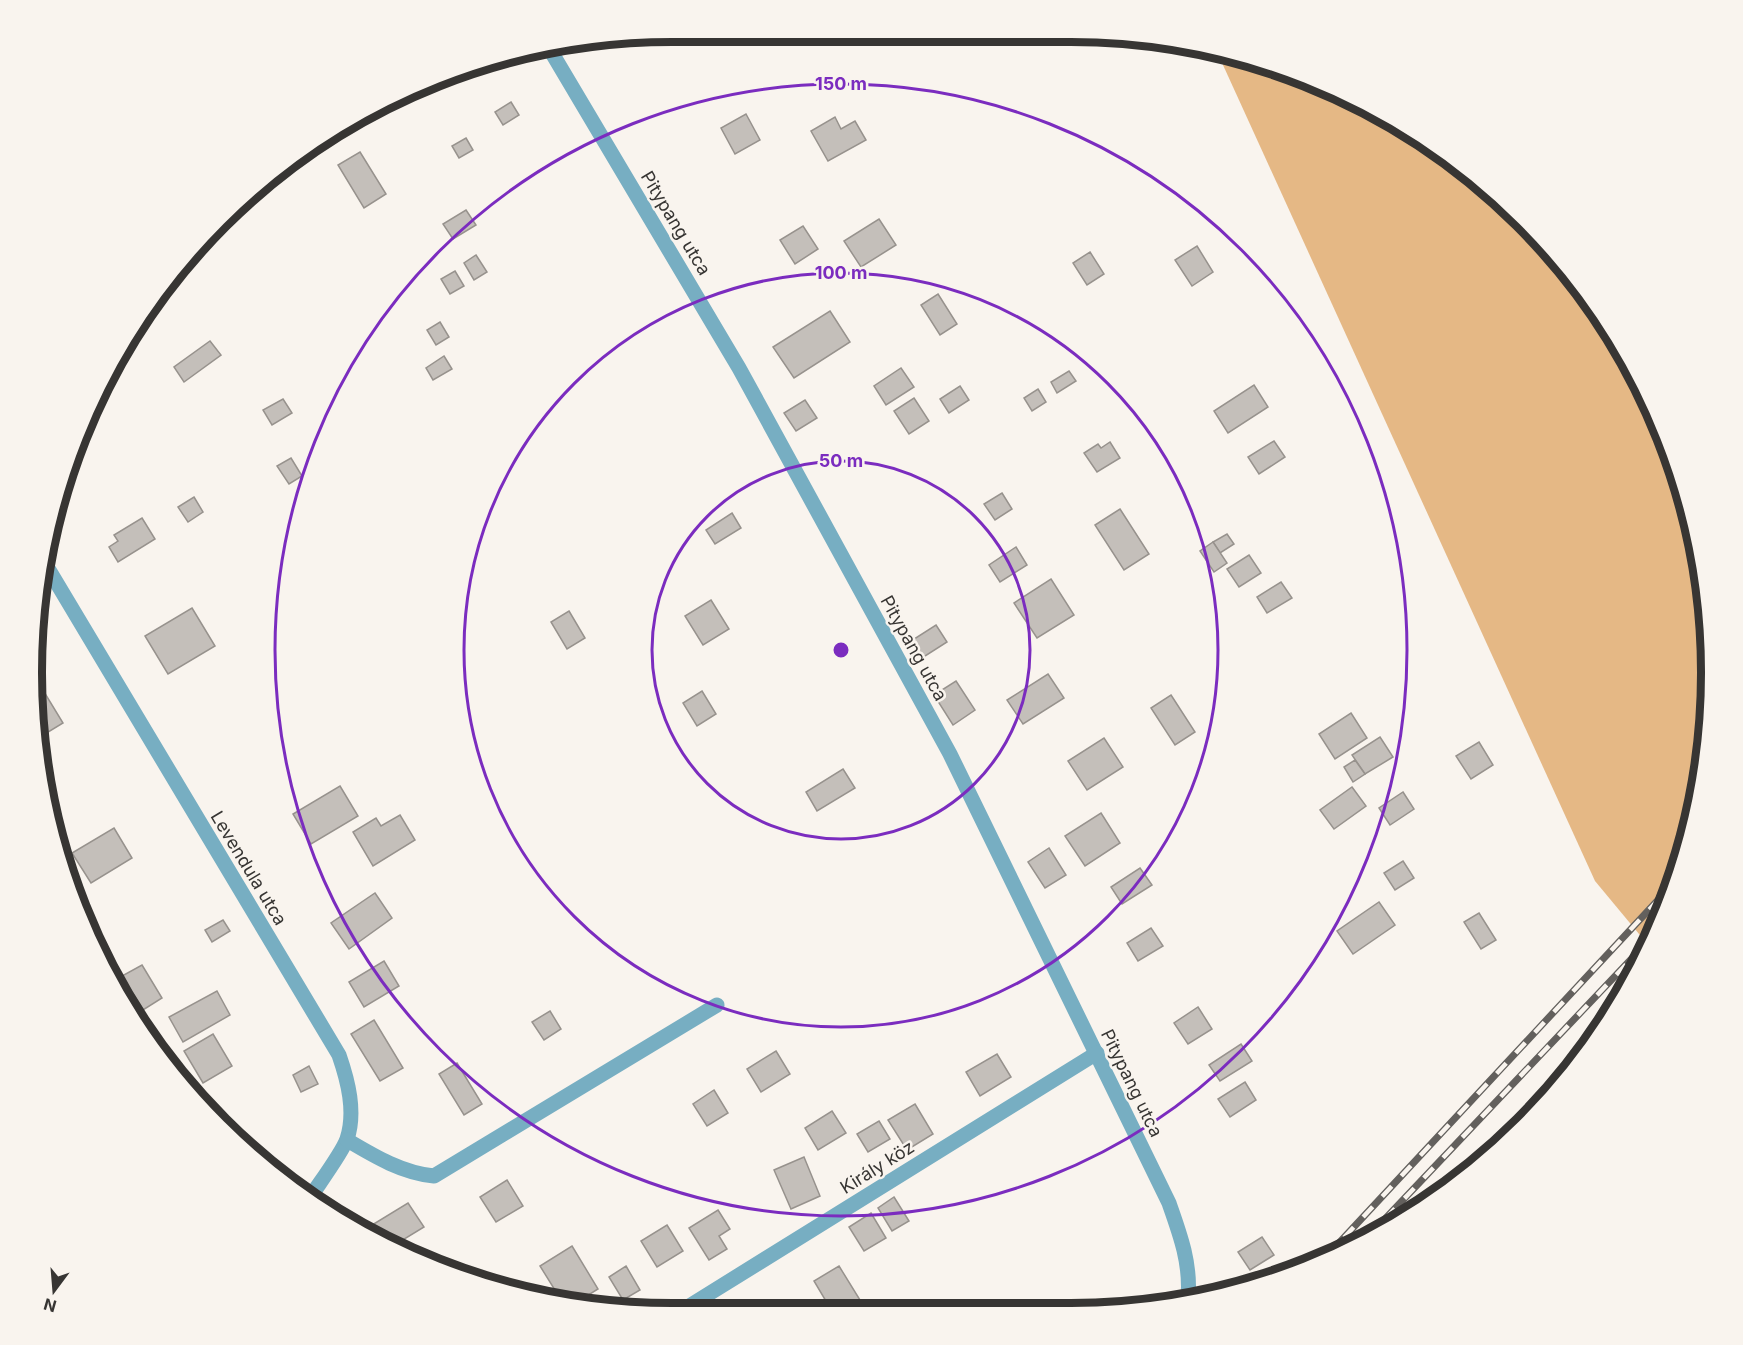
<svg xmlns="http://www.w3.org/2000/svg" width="1743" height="1345" font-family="Inter,sans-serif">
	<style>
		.green { fill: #e5b885 }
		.building { fill: #c4bfba; stroke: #97928d; stroke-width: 1.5 }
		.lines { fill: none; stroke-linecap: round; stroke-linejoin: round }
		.street { stroke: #77aec2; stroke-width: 15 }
		.rail-casing { stroke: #63605d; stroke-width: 7 }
		.rail { stroke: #f9f4ee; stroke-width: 4.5; stroke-dasharray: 14; stroke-linecap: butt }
		.ring { fill: none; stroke: #7b2cbf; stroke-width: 3 }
		.labels { text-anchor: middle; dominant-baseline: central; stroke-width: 5; stroke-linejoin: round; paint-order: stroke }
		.street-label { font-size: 18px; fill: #373533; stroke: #f9f4ee }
		.rim { fill: none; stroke: #373533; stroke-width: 8 }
		.centre { fill: #7b2cbf; stroke: #f9f4ee; stroke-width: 3 }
		.ring-label { font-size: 18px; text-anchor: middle; font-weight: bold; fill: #7b2cbf; stroke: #f9f4ee; stroke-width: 5; stroke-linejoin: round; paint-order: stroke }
	</style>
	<rect width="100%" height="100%" fill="#f9f4ee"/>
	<path class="green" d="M 1218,54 L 1276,65 L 1354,98 L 1461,164 L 1552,250 L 1625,352 L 1677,466 L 1706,589 L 1710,714 L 1690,838 L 1649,946 L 1595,881 Z"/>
	<g class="building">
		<path d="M 511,102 L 519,115 L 503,125 L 495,112 Z"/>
		<path d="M 746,114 L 760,140 L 735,154 L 721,128 Z"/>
		<path d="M 835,117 L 841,129 L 855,121 L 866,140 L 828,161 L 811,131 Z"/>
		<path d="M 466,138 L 473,150 L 459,158 L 452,146 Z"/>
		<path d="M 360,152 L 386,194 L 364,208 L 338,165 Z"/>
		<path d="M 466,210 L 476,225 L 453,239 L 443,224 Z"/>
		<path d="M 879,219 L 896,245 L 861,267 L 844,241 Z"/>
		<path d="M 803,226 L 818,249 L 795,264 L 780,240 Z"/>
		<path d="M 1197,246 L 1213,272 L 1192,286 L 1175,260 Z"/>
		<path d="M 1090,252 L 1104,274 L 1087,285 L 1073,263 Z"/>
		<path d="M 476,255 L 487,272 L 474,280 L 464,263 Z"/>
		<path d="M 455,271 L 464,286 L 450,294 L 441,279 Z"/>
		<path d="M 938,294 L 957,324 L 940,335 L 921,305 Z"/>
		<path d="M 830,311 L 850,342 L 794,378 L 773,347 Z"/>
		<path d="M 440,322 L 449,337 L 436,345 L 427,330 Z"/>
		<path d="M 210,341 L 221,355 L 184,382 L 174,367 Z"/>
		<path d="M 444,356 L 452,369 L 433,380 L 426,368 Z"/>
		<path d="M 901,368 L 914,387 L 886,405 L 874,386 Z"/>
		<path d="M 1069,371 L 1076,381 L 1057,393 L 1051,382 Z"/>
		<path d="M 1254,385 L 1268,407 L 1228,433 L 1214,411 Z"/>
		<path d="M 960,386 L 969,400 L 949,413 L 940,399 Z"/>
		<path d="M 1038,389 L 1046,402 L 1032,411 L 1024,398 Z"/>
		<path d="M 914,398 L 929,421 L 909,434 L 894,411 Z"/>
		<path d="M 283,399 L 292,413 L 272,425 L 263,410 Z"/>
		<path d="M 805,400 L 817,418 L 796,431 L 784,413 Z"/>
		<path d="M 1274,441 L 1285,457 L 1259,474 L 1248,457 Z"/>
		<path d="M 1110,442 L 1120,458 L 1097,472 L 1084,453 L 1098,444 L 1101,448 Z"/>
		<path d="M 291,458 L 302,476 L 289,484 L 277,466 Z"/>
		<path d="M 1002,493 L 1012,509 L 995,520 L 984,504 Z"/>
		<path d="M 194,497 L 203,512 L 188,522 L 178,507 Z"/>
		<path d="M 1120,509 L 1149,554 L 1124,570 L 1095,525 Z"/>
		<path d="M 732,513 L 741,528 L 715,544 L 706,530 Z"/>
		<path d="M 142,518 L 155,539 L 118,562 L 109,547 L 118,541 L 114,535 Z"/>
		<path d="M 1227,534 L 1234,544 L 1220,553 L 1213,542 Z"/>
		<path d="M 1213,542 L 1227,563 L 1214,572 L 1200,551 Z"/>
		<path d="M 1016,547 L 1027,565 L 1000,582 L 989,565 Z"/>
		<path d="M 1249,555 L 1261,573 L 1239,587 L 1227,569 Z"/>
		<path d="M 1051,579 L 1074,615 L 1037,638 L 1014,603 Z"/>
		<path d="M 1281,582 L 1292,598 L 1267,613 L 1257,597 Z"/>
		<path d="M 711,600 L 729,629 L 703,645 L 685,616 Z"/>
		<path d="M 192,608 L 215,646 L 168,674 L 145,636 Z"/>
		<path d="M 569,611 L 585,638 L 567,649 L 551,622 Z"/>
		<path d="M 936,625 L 947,642 L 922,658 L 911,641 Z"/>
		<path d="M 1048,674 L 1064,698 L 1023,724 L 1007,700 Z"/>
		<path d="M 956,681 L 975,710 L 953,725 L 934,695 Z"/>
		<path d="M 38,682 L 63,723 L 40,737 L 33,685 Z"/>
		<path d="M 702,691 L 716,714 L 697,726 L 683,703 Z"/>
		<path d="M 1171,695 L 1195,732 L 1175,745 L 1151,708 Z"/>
		<path d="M 1351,713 L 1367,738 L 1335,759 L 1319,734 Z"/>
		<path d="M 1380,737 L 1393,757 L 1365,774 L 1352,755 Z"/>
		<path d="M 1104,738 L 1123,767 L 1087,790 L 1068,761 Z"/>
		<path d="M 1479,742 L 1493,765 L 1471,779 L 1456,756 Z"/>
		<path d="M 1355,760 L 1365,774 L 1353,782 L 1344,767 Z"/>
		<path d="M 843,769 L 855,788 L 817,811 L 806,792 Z"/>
		<path d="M 340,786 L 358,816 L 311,844 L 293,814 Z"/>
		<path d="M 1352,787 L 1366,806 L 1334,829 L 1320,810 Z"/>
		<path d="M 1403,792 L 1414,809 L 1390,825 L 1379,808 Z"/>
		<path d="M 1101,813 L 1120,843 L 1085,866 L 1065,836 Z"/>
		<path d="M 400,815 L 415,840 L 373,866 L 353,832 L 376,818 L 381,826 Z"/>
		<path d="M 114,828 L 132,858 L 91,883 L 72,853 Z"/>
		<path d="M 1049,848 L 1066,875 L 1045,888 L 1028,862 Z"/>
		<path d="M 1403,861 L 1414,878 L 1395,890 L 1384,873 Z"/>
		<path d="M 1140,868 L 1152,885 L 1122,904 L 1111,887 Z"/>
		<path d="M 375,893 L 392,918 L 349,949 L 331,923 Z"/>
		<path d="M 1379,902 L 1395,925 L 1353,954 L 1337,931 Z"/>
		<path d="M 1479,913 L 1496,940 L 1481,949 L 1464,922 Z"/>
		<path d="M 223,920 L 230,931 L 212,942 L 205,930 Z"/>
		<path d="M 1151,928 L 1163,946 L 1138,961 L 1127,943 Z"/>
		<path d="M 384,961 L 399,986 L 364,1007 L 349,982 Z"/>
		<path d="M 142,965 L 162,998 L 143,1010 L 122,976 Z"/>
		<path d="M 217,991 L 230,1015 L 183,1042 L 169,1017 Z"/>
		<path d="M 1198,1007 L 1212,1029 L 1188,1044 L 1174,1023 Z"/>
		<path d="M 550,1011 L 561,1029 L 544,1040 L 532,1022 Z"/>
		<path d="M 374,1020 L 403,1068 L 380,1081 L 351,1034 Z"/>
		<path d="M 213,1034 L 232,1066 L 203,1083 L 184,1051 Z"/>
		<path d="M 1241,1044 L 1252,1061 L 1220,1081 L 1209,1065 Z"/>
		<path d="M 776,1051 L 790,1074 L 761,1092 L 747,1069 Z"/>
		<path d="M 997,1054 L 1011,1077 L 980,1096 L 966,1072 Z"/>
		<path d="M 457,1063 L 482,1104 L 464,1115 L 439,1074 Z"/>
		<path d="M 309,1066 L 318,1084 L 301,1092 L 293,1075 Z"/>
		<path d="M 1245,1082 L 1256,1100 L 1230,1117 L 1218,1099 Z"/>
		<path d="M 714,1090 L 728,1113 L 707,1126 L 693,1104 Z"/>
		<path d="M 915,1104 L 933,1134 L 907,1150 L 888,1120 Z"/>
		<path d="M 832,1111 L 846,1133 L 818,1150 L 805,1128 Z"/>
		<path d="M 879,1121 L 890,1139 L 868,1152 L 857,1134 Z"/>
		<path d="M 804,1157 L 820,1196 L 791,1209 L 774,1170 Z"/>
		<path d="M 507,1180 L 523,1206 L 496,1222 L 480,1197 Z"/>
		<path d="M 894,1197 L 909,1221 L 892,1231 L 878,1208 Z"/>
		<path d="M 408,1203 L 424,1227 L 393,1246 L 381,1240 L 372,1225 Z"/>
		<path d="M 718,1210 L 730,1229 L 719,1236 L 727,1249 L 709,1260 L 689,1228 Z"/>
		<path d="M 871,1213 L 886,1238 L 864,1251 L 849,1227 Z"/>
		<path d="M 667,1225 L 683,1251 L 657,1267 L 641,1241 Z"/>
		<path d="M 1262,1237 L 1274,1255 L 1250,1270 L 1238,1252 Z"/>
		<path d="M 572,1246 L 598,1289 L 574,1304 L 563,1303 L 540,1266 Z"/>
		<path d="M 626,1266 L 640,1290 L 623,1300 L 609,1277 Z"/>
		<path d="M 839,1266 L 860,1300 L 838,1313 L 833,1313 L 814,1281 Z"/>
		<path d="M 801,1301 L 809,1313 L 781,1313 Z"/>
	</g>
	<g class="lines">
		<g class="street">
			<path d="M 549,48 L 739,368 L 950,754 L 1169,1203 C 1180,1234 1191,1264 1188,1297"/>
			<path d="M 46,565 L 339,1055 C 348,1081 356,1112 347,1139 C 342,1153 318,1185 309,1199"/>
			<path d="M 347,1140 C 374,1156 402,1173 434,1176 L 717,1005"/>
			<path d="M 678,1313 L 1097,1053"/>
		</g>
		<defs>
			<g id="rail">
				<path d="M 1366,1239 L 1654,935"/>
				<path d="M 1325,1258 L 1672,885"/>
			</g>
		</defs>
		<use href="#rail" class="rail-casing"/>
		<use href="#rail" class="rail"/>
	</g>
	<g class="ring">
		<circle cx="841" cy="650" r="189"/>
		<circle cx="841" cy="650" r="377"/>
		<circle cx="841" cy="650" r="566"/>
	</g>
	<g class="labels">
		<g class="street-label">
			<text transform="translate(676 223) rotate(59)">Pitypang utca</text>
			<text transform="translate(914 648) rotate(61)">Pitypang utca</text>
			<text transform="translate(249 868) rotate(59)">Levendula utca</text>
			<text transform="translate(1132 1083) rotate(64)">Pitypang utca</text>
			<text transform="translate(877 1167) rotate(-32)">Király köz</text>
		</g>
	</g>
	<path d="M0 0H1743V1345H0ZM672 42H1071A630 630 0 0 1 1701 672V673A630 630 0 0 1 1071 1303H672A630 630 0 0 1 42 673V672A630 630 0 0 1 672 42Z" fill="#f9f4ee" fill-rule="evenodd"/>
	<path class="rim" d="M672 42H1071A630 630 0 0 1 1701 672V673A630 630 0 0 1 1071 1303H672A630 630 0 0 1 42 673V672A630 630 0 0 1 672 42Z"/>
	<circle cx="841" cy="650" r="9" class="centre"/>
	<g class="ring-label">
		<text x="841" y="90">150 m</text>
		<text x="841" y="279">100 m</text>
		<text x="841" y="467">50 m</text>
	</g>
	<g transform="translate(54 1291) rotate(196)" stroke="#f9f4ee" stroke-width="4.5" paint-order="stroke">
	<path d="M0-4.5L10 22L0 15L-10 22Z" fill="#373533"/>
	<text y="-9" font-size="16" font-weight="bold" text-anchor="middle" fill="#373533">N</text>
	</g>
</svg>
